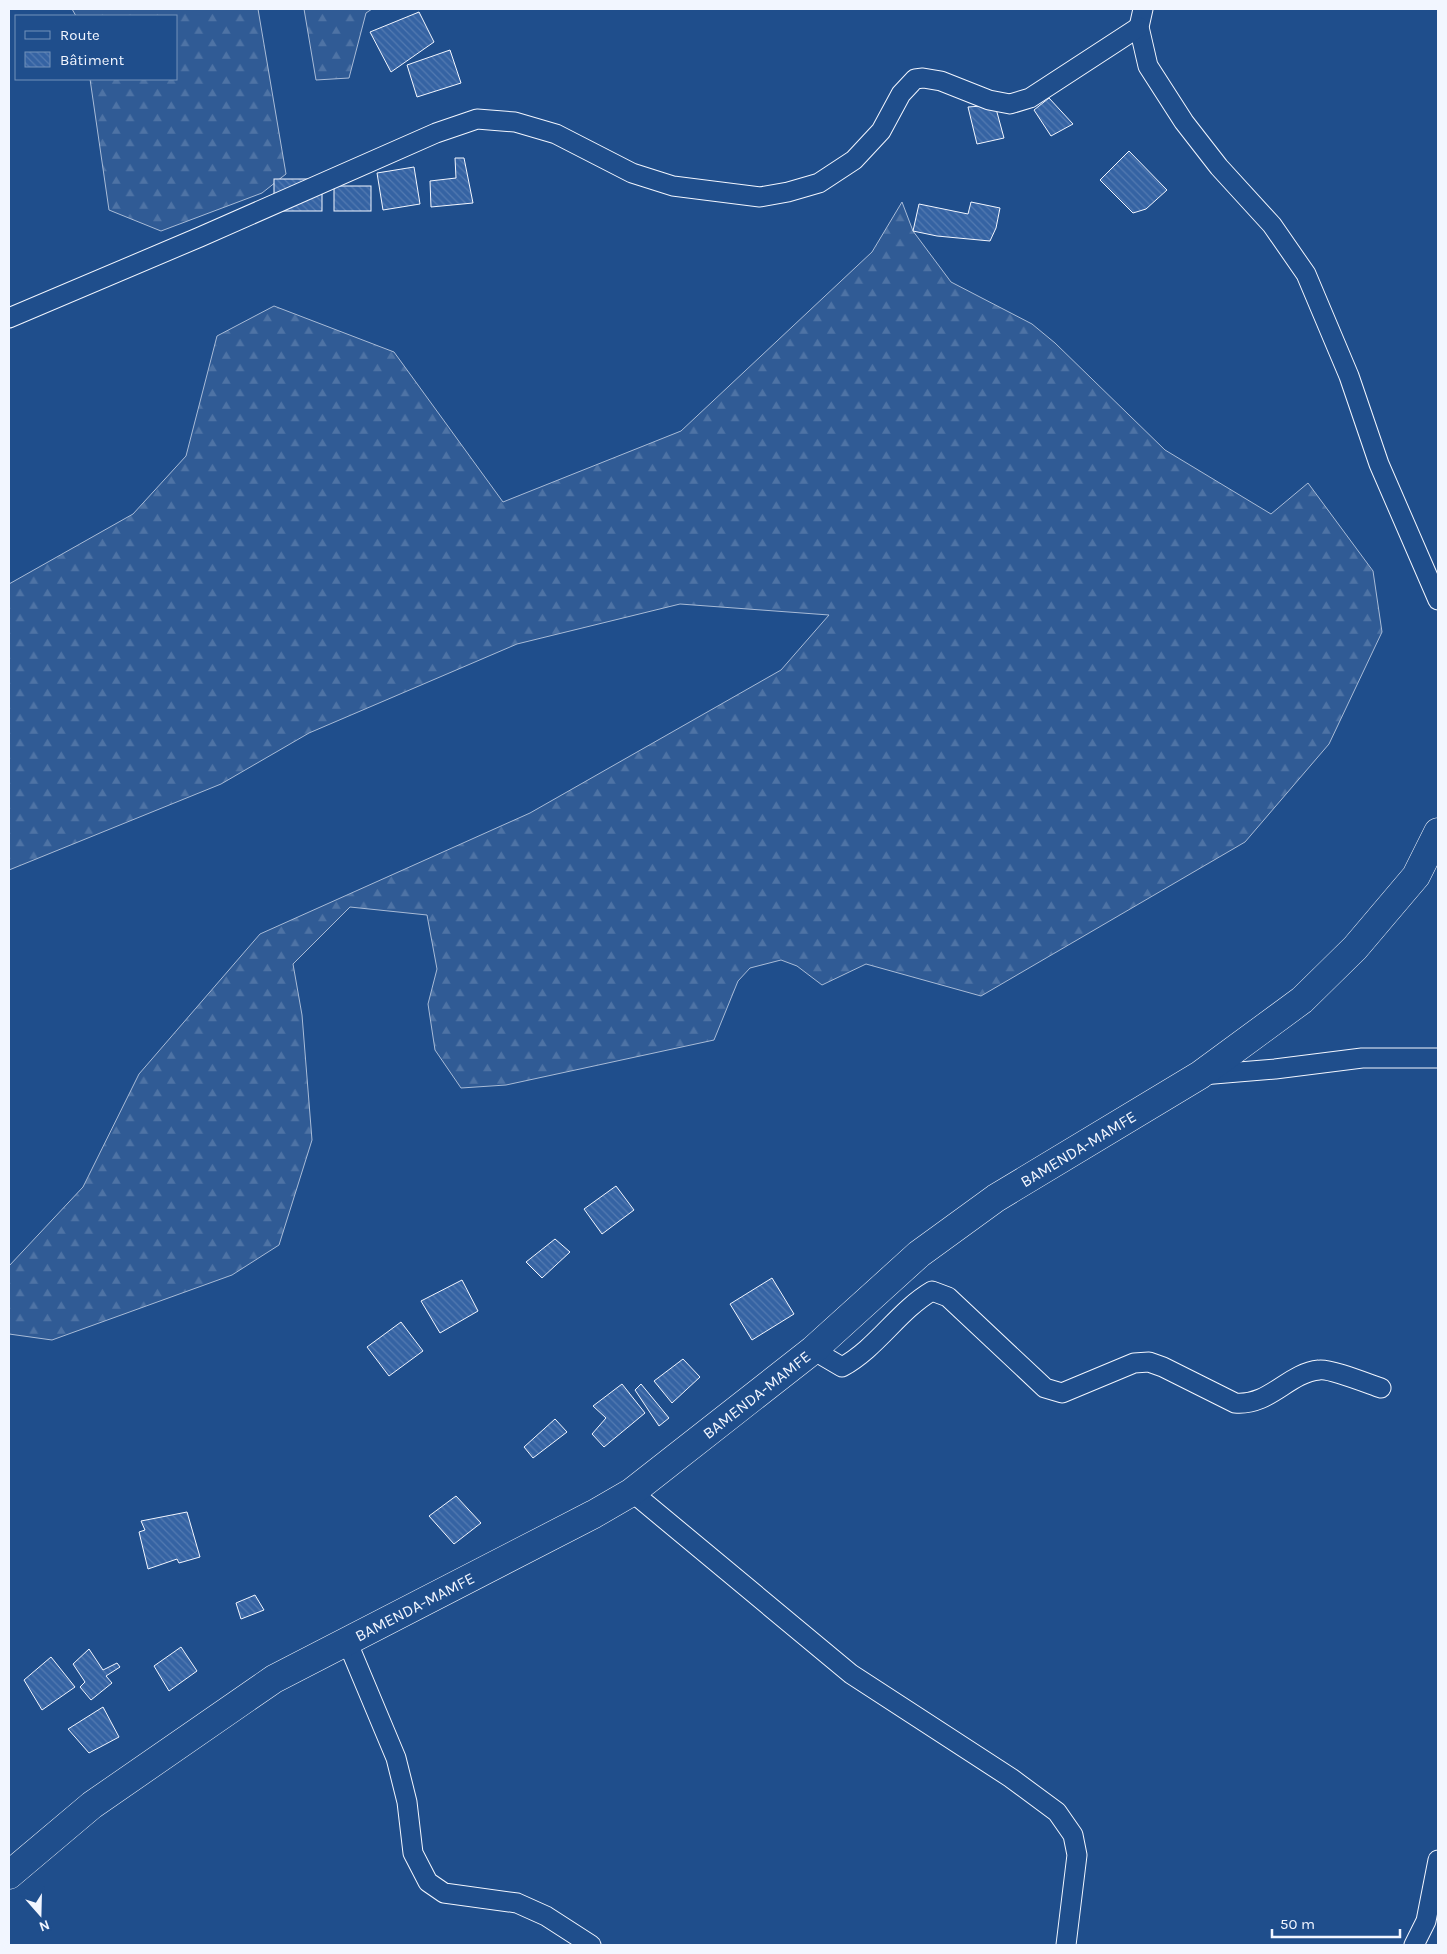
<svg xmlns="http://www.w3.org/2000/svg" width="1447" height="1954" font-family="Karla,sans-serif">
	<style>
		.forest { fill: url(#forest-firs); stroke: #a8bbd7 }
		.building { fill: url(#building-back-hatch); stroke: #f2f6ff }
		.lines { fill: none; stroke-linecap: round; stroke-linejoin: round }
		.minor-casing { stroke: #f2f6ff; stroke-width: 21 }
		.highway-casing { stroke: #f2f6ff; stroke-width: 29 }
		.minor { stroke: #1f4e8c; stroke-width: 19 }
		.highway { stroke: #1f4e8c; stroke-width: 28 }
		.labels { text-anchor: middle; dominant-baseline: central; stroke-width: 4; stroke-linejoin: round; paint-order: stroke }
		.street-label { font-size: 16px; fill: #f2f6ff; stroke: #1f4e8c }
	</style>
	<defs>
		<pattern id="forest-firs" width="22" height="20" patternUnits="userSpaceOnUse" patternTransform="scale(1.25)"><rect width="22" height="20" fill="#305b95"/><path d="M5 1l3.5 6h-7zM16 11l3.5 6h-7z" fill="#4e73a5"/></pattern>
		<pattern id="building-back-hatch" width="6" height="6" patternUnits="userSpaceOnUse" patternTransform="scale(1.25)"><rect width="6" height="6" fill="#3563a3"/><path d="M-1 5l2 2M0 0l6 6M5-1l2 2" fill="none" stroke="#537ab1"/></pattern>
	</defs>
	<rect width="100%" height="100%" fill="#1f4e8c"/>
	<g class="forest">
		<path d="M 72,9 L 258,9 L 286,174 L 262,193 L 161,231 L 109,210 L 90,79 L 176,79 L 176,16 L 76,16 Z"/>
		<path d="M 304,9 L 372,9 L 366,13 L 349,78 L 316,80 Z"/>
		<path d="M 902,202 L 913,231 L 951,282 L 1032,324 L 1055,343 L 1165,450 L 1271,514 L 1308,483 L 1373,571 L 1382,632 L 1329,744 L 1245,842 L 981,996 L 866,964 L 822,985 L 797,966 L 781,960 L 750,968 L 738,981 L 714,1040 L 506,1085 L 461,1088 L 435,1050 L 428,1004 L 437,969 L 427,915 L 350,907 L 293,964 L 302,1015 L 312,1140 L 279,1245 L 232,1275 L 52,1340 L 9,1334 L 9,1266 L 83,1187 L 139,1074 L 260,934 L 530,813 L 781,670 L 829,615 L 680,604 L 517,644 L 309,733 L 221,784 L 9,870 L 9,584 L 133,514 L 186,456 L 217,336 L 274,306 L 394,352 L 503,502 L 681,431 L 872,252 Z"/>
	</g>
	<g class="building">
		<path d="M 419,12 L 434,42 L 391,72 L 370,32 Z"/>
		<path d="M 450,50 L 461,83 L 417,97 L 407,65 Z"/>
		<path d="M 1049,98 L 1073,124 L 1051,136 L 1034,110 Z"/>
		<path d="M 995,105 L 1004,138 L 977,144 L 968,107 Z"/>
		<path d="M 1129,151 L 1167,190 L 1146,209 L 1133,213 L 1100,180 Z"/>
		<path d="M 455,158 L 464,158 L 473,203 L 431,207 L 430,181 L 456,178 Z"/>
		<path d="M 414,167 L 420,204 L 383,210 L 377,173 Z"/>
		<rect x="274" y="179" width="48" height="32"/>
		<rect x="334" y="186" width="37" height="25"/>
		<path d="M 971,202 L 1000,208 L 996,228 L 990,241 L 937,236 L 913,231 L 919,204 L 968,214 Z"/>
		<path d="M 616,1186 L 634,1210 L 602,1234 L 584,1209 Z"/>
		<path d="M 555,1239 L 570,1252 L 542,1278 L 526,1262 Z"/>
		<path d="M 772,1278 L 794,1314 L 752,1340 L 730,1304 Z"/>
		<path d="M 462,1280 L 478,1311 L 440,1333 L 421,1301 Z"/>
		<path d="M 401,1322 L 423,1351 L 389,1376 L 367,1347 Z"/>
		<path d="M 683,1359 L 700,1377 L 672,1403 L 654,1381 Z"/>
		<path d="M 622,1384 L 645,1413 L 604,1447 L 592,1434 L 606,1418 L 593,1406 Z"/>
		<path d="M 641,1384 L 669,1418 L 659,1426 L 635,1390 Z"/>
		<path d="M 555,1419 L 567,1432 L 533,1458 L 524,1447 Z"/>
		<path d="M 456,1496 L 481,1523 L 454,1544 L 429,1516 Z"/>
		<path d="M 187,1512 L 200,1557 L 179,1563 L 177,1559 L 148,1569 L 139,1532 L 145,1530 L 141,1521 Z"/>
		<path d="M 255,1595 L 264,1610 L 241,1619 L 236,1603 Z"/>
		<path d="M 181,1647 L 197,1671 L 169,1691 L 154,1666 Z"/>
		<path d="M 89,1649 L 103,1670 L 117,1663 L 120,1667 L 106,1676 L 112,1683 L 91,1700 L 80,1687 L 85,1682 L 73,1664 Z"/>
		<path d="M 51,1657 L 75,1687 L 42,1710 L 24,1680 Z"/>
		<path d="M 103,1707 L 119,1737 L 89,1753 L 68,1729 Z"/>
	</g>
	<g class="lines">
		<defs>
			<g id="minor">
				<path d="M 1143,9 L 1139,27 L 1148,66 L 1184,122 L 1219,167 L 1272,225 L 1306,274 L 1349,376 L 1379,464 L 1438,600"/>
				<path d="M 9,318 L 200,237 L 436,133 L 477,119 L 515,122 L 556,134 L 632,173 L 673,186 L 760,197 L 788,192 L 819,183 L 854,160 L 881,131 L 901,94 L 915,79 L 923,78 L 941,81 L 989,100 L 1010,104 L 1030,98 L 1139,27"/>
				<path d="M 1202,1075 L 1275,1069 L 1362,1058 L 1438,1058"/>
				<path d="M 813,1350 L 842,1367 C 877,1348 898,1311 932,1291 L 948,1297 L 1045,1388 L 1062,1393 L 1134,1363 L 1149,1362 L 1163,1367 L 1235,1403 C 1270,1406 1288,1373 1319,1370 C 1329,1368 1369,1384 1381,1388"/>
				<path d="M 632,1492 L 851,1674 L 1011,1778 L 1057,1812 L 1073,1835 L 1077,1855 L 1066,1945"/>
				<path d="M 347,1641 L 396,1758 L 407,1802 L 413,1853 L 428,1882 L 444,1893 L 517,1903 L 546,1916 L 591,1945"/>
				<path d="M 1414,1945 L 1426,1921 L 1438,1860"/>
			</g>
			<g id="highway">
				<path id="s1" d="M 9,1875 L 92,1805 L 274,1679 L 594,1514 L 632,1492 L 813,1350 L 919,1254 L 996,1198 L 1200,1075 L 1302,1000 L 1355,948 L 1416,876 L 1438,832"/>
			</g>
		</defs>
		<use href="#minor" class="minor-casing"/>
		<use href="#highway" class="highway-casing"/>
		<use href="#minor" class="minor"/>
		<use href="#highway" class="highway"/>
	</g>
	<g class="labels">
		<g class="street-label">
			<text stroke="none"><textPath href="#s1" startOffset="1298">BAMENDA-MAMFE</textPath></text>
			<text stroke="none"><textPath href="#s1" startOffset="892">BAMENDA-MAMFE</textPath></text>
			<text stroke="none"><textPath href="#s1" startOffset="488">BAMENDA-MAMFE</textPath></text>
		</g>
	</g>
	<rect width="1447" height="1954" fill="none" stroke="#f2f6ff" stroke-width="20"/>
	<rect x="15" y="15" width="162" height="65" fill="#1f4e8c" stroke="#7391ba"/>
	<rect x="25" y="31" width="25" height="8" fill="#1f4e8c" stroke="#7391ba"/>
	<text x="60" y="40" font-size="15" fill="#f2f6ff">Route</text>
	<rect x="25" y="52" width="25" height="15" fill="url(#building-back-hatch)" stroke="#7391ba"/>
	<text x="60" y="65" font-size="15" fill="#f2f6ff">Bâtiment</text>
	<g transform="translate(40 1914) rotate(160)" stroke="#1f4e8c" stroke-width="4" paint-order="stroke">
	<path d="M0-4L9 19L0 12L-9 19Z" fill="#f2f6ff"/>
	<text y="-8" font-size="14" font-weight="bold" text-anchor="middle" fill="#f2f6ff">N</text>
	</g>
	<path d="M1272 1929v8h128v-8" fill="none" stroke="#f2f6ff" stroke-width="2.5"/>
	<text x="1280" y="1929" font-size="15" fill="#f2f6ff" stroke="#1f4e8c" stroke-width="4" paint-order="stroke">50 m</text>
</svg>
